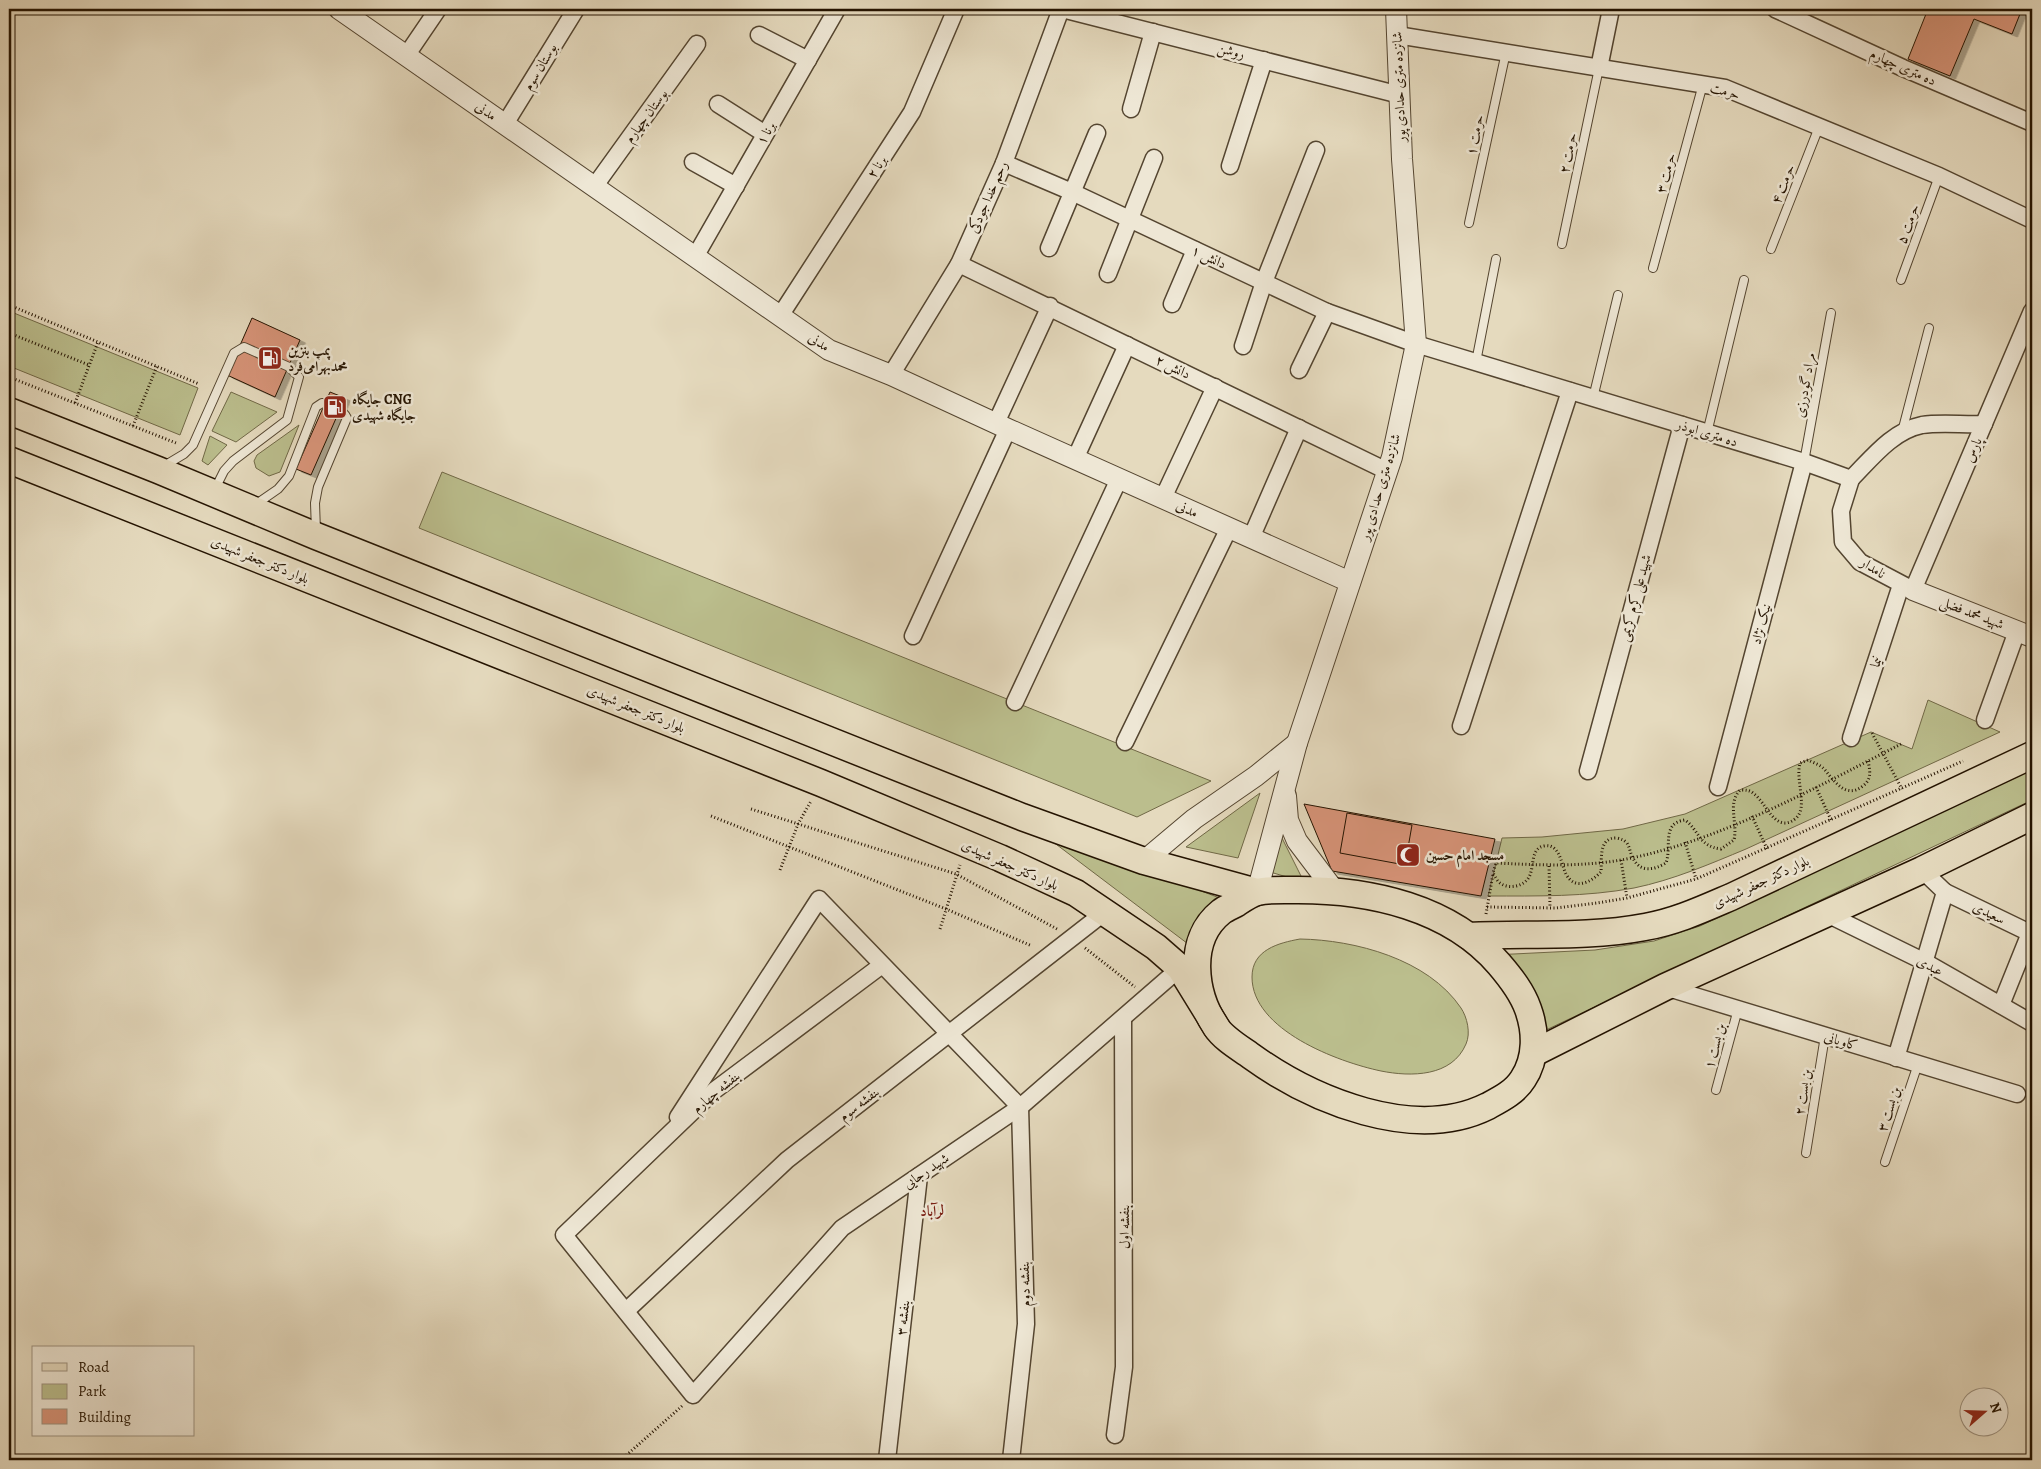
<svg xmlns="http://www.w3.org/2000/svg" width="2041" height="1469" font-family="Alegreya,Amiri,serif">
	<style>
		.green { fill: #bbbe8d; stroke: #706846 }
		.building { fill: #d89479; stroke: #241300; filter: url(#shadow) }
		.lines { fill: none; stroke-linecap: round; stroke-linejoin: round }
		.service-casing { stroke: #544530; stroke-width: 10 }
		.minor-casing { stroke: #544530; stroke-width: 19 }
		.tertiary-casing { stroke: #544530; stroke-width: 22 }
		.primary-casing { stroke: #241300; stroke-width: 29 }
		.path { stroke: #241300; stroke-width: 3; stroke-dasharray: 1 2.5; stroke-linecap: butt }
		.service { stroke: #eee7d5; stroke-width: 8 }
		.minor { stroke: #eee7d5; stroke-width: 16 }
		.tertiary { stroke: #eee7d5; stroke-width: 20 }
		.primary { stroke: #e5dabe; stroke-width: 26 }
		.labels { text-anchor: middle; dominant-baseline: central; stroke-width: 5; stroke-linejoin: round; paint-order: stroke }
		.street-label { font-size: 14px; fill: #241300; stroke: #eee7d5 }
		.poi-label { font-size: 14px; font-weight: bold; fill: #241300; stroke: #eee7d5; text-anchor: start }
		.neighbourhood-label { font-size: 15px; font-weight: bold; fill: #7a1f14; stroke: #eee7d5 }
	</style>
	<defs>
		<filter id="shadow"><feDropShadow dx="5.5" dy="3" stdDeviation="0" flood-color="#0004"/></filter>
	</defs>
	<rect width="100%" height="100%" fill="#e5dabe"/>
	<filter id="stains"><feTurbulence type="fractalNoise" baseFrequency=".004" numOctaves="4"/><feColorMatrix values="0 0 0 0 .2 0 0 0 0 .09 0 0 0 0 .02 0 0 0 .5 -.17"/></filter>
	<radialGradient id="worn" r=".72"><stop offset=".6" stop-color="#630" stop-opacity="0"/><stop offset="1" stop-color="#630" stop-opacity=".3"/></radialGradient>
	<g class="green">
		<path d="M 9,311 L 198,388 L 180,435 L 9,366 Z"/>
		<path d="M 231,392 L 277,412 L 236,442 L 212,431 Z"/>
		<path d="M 299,425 L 280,472 L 269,476 L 256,468 L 254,461 L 257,455 Z"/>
		<path d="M 210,436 L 227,445 L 208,465 L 202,461 Z"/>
		<path d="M 442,472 L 1211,781 L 1137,817 L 419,528 Z"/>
		<path d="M 1928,700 L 2000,732 L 1746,849 C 1710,864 1673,880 1634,888 C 1586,897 1537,896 1488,896 L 1502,838 L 1542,837 L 1623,829 L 1685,814 L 1871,732 L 1912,749 Z"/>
		<path d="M 2032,770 L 2032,800 L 1527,1039 L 1493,955 L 1595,950 L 1654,941 L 1700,926 Z"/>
		<path d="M 1260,793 L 1238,858 L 1186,847 Z"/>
		<path d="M 1032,826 L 1230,902 L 1204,956 Z"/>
		<path d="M 1280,834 L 1304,882 L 1270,872 Z"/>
		<path d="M 1300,939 C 1355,940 1428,959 1461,1008 C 1467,1017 1471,1033 1466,1044 C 1452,1077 1411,1077 1381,1071 C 1338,1062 1252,1030 1252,977 C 1252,950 1278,943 1300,939 Z"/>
	</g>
	<g class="building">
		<path d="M 1928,9 L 2022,9 L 2012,34 L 1974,19 L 1950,76 L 1908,59 Z"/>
		<path d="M 252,318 L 300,340 L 275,397 L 227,375 Z"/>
		<path d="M 330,392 L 345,398 L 311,475 L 296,469 Z"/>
		<path d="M 1304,804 L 1495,839 L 1481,896 L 1332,871 Z"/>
		<path d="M 1347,813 L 1412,825 L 1405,865 L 1340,853 Z"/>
	</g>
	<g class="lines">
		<defs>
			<g id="service">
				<path d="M 1469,223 L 1506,52"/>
				<path d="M 1562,244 L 1599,68"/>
				<path d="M 1771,249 L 1819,127"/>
				<path d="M 1653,268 L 1703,84"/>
				<path d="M 1901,280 L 1939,176"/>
				<path d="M 1476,362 L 1496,259"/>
				<path d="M 1593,398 L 1618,295"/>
				<path d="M 1902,432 L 1929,328"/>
				<path d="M 1707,433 L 1744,280"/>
				<path d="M 1804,462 L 1831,313"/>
				<path d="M 164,466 L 184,454 L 193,445 L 234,353 L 244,347 L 289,367 L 299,377 L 287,420 L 233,461 L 224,471 L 215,489"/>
				<path d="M 255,505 L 278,489 L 289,476 L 316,407 L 322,403 C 332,405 342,408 347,418 L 318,487 L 315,503 L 316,531"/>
				<path d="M 1716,1090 L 1738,1009"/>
				<path d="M 1806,1153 L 1825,1036"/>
				<path d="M 1885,1162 L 1918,1064"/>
			</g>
			<g id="minor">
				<path d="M 1062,9 L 1400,95"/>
				<path d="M 1775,9 L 1903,68 L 2032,123"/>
				<path d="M 759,35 L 808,60"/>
				<path d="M 1397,35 L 1725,88 L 1939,176 L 2032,220"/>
				<path d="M 406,56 L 438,9"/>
				<path d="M 1599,68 L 1611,9"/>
				<path d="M 718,104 L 765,134"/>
				<path d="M 1131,109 L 1153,32"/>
				<path d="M 505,124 L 576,9"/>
				<path d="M 693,162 L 736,186"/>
				<path d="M 1004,163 L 1072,192 L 1327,312 L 1416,344 L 1804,462 L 1851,479 C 1871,459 1892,431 1922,425 C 1940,422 1965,425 1984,424"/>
				<path d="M 1230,166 L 1264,60"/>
				<path d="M 594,187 L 697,44"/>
				<path d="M 1049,248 L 1097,133"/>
				<path d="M 695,257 L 837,9"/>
				<path d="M 959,264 L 1387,471"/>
				<path d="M 1108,274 L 1154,158"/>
				<path d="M 1172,304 L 1195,250"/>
				<path d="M 780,316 L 912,112 L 956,9"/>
				<path d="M 1243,346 L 1264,282 L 1316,150"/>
				<path d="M 1299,370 L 1327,312"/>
				<path d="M 891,375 L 959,264 L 1004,163 L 1061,9"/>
				<path d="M 996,423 L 1050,306"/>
				<path d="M 1075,459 L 1127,345"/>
				<path d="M 1851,479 L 1841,511 L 1843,542 L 1860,562 L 1913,590 L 2032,311"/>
				<path d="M 1163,498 L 1215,387"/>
				<path d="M 1251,538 L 1299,428"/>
				<path d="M 913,636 L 1008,429"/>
				<path d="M 1015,702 L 1119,479"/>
				<path d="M 1985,720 L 2017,631"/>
				<path d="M 1461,726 L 1570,391"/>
				<path d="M 1851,738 L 1901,585"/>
				<path d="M 1125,742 L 1229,528"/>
				<path d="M 1588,771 L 1682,425"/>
				<path d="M 1718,787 L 1804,462"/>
				<path d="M 1945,892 L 2032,934"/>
				<path d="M 1825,913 L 1925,962 L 2032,1023"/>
				<path d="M 882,965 L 715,1090 L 564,1235 L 693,1395 L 842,1228 L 1020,1107 L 1180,968"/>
				<path d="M 1665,987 L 2017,1094"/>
				<path d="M 2001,1005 L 2030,933"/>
				<path d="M 1896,1058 L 1945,892 L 1922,870"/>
				<path d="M 678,1117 L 819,899 L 1020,1107 L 1026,1324 L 1011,1460"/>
				<path d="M 626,1311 L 787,1160 L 1105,912"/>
				<path d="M 1115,1435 L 1124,1367 L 1123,1018"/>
				<path d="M 887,1460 L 919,1176"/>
			</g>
			<g id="tertiary">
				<path d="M 339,9 L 829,350 L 891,375 L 1008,429 L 1350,582"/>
				<path d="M 1913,590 L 2032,637"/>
				<path d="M 1286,796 L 1288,820 L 1297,841 L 1334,890"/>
				<path d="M 1144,861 L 1194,819 L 1256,776 L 1297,743"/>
				<path d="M 1257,892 L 1297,743 L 1392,457 L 1416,344 L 1402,159 L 1396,9"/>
			</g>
			<g id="primary">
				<path d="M 9,411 L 158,470 L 316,536 L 1022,817 L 1144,861 L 1257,892"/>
				<path d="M 9,460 L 821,783 L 1000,858 L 1076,893 L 1156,947 L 1180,968 L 1217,1028"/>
				<path d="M 1298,890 C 1370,890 1450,907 1499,964 C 1511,978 1522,992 1528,1009 C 1536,1031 1537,1058 1523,1079 C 1515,1092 1501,1099 1488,1106 C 1414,1143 1312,1100 1251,1056 C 1240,1048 1224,1039 1216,1027 C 1194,994 1186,940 1221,912 C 1226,908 1232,906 1237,903 C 1243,899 1250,894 1257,892 C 1269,889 1285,890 1298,890 Z"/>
				<path d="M 1469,936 C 1528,933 1587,938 1645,927 C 1675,922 1703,909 1731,897 L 2032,755"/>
				<path d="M 1534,1053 L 1665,987 L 1922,870 L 2032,816"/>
			</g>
		</defs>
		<use href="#service" class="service-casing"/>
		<use href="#minor" class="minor-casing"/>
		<use href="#tertiary" class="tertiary-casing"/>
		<use href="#primary" class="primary-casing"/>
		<g class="path">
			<path d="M 9,305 L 199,384"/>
			<path d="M 9,333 L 89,365"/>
			<path d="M 9,377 L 176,443"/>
			<path d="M 75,403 L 98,342"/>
			<path d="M 133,426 L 157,366"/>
			<path d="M 1872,733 L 1902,789"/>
			<path d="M 1868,761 C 1870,770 1872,779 1863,786 C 1846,799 1835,782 1825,770 C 1821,765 1814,763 1808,760 L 1800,763 C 1795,781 1809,808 1795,819 C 1775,834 1766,802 1754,794 C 1750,790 1746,790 1740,790 C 1727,804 1738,822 1734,840 L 1721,849 C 1698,846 1700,831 1685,820 C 1661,823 1672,847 1666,863 C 1654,870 1640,873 1633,858 C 1630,853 1630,848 1627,843 C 1624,840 1621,839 1617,838 C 1598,837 1602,860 1601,872 C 1591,882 1575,891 1566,874 C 1561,864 1560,843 1544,846 C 1531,848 1534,865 1530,875 C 1526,886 1509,890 1500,883 C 1497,881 1495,876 1493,873 L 1496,863 C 1537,865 1580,867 1621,860 C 1716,843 1815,788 1901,744"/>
			<path d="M 1816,787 L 1831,820"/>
			<path d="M 751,809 L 956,874 L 1057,929"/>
			<path d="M 711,816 L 946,909 L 1032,946"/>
			<path d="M 1752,816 L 1767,849"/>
			<path d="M 1685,842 L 1696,879"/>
			<path d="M 1621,860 L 1627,898"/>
			<path d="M 1549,866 L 1550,907"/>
			<path d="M 780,870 L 798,824 L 811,801"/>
			<path d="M 1487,907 L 1556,908 L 1597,903 L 1627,898 L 1696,879 L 1963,761"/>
			<path d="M 1486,914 L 1493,874"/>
			<path d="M 940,929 L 960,865"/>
			<path d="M 1085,948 L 1135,987"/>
			<path d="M 621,1460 L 682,1406"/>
		</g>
		<use href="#service" class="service"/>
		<use href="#minor" class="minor"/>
		<use href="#tertiary" class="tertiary"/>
		<use href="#primary" class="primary"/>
	</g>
	<defs>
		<symbol id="fuel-square" viewBox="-11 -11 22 22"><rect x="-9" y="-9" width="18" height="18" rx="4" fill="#8f2418" stroke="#eee7d5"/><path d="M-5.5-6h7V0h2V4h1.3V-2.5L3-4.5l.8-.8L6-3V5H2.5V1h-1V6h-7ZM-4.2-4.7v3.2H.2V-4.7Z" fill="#fff"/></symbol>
		<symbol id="mosque-square" viewBox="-11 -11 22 22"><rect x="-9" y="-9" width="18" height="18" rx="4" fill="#8f2418" stroke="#eee7d5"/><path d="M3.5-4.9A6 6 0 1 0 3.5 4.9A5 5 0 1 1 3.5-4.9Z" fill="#fff"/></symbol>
	</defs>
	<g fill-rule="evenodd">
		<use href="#fuel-square" x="256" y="344" width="28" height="28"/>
		<use href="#fuel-square" x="321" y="393" width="28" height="28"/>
		<use href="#mosque-square" x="1394" y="841" width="28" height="28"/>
	</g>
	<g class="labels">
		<g class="street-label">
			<text transform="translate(1231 51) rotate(14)">روشن</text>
			<text transform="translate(540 67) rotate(-59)">بوستان سوم</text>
			<text transform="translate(1903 67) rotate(24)">ده متری چهارم</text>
			<text transform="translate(1399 87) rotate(-92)">شانزده متری حدادی پور</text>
			<text transform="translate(1725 91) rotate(16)">حرمت</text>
			<text transform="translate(486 111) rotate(35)">مدنی</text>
			<text transform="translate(646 116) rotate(-54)">بوستان چهارم</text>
			<text transform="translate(766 133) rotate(-60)">برنا ۱</text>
			<text transform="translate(1475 135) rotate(-78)">حرمت ۱</text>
			<text transform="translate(1568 153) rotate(-78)">حرمت ۲</text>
			<text transform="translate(877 167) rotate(-57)">برنا ۲</text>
			<text transform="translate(1666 173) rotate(-75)">حرمت ۳</text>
			<text transform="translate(1783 184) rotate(-68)">حرمت ۴</text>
			<text transform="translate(988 197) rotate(-66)">رحم خدا جودکی</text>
			<text transform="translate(1908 224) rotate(-70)">حرمت ۵</text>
			<text transform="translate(1209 257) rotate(25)">دانش ۱</text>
			<text transform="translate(819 342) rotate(33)">مدنی</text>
			<text transform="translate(1173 367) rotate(26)">دانش ۲</text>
			<text transform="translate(1805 385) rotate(-80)">مراد گودرزی</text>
			<text transform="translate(1707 433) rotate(17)">ده متری ابوذر</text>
			<text transform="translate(1973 450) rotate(-67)">پارس</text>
			<text transform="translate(1380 487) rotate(-73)">شانزده متری حدادی پور</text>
			<text transform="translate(1187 509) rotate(24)">مدنی</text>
			<text transform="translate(260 560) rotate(22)">بلوار دکتر جعفر شهیدی</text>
			<text transform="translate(1873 568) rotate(33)">نامدار</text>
			<text transform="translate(1635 598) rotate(-75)">شهید علی کرم کریمی</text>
			<text transform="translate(1972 613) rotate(21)">شهید محمد فضلی</text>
			<text transform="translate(1761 624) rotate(-75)">نیک نژاد</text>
			<text transform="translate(1876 662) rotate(-72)">نیما</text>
			<text transform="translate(636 709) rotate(22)">بلوار دکتر جعفر شهیدی</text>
			<text transform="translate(1010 865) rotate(24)">بلوار دکتر جعفر شهیدی</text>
			<text transform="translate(1761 882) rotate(-25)">بلوار دکتر جعفر شهیدی</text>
			<text transform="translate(1989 913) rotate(26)">سعیدی</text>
			<text transform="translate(1930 966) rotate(28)">عبدی</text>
			<text transform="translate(1841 1041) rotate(17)">کاویانی</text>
			<text transform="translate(1715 1046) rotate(-74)">بن بست ۱</text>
			<text transform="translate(716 1092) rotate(-40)">بنفشه چهارم</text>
			<text transform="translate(1803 1092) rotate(-81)">بن بست ۲</text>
			<text transform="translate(859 1104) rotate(-38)">بنفشه سوم</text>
			<text transform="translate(1889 1109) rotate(-72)">بن بست ۳</text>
			<text transform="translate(926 1171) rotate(-34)">شهید رجایی</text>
			<text transform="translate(1124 1227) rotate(-90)">بنفشه اول</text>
			<text transform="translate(1025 1284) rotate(-92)">بنفشه دوم</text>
			<text transform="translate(903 1318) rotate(-84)">بنفشه ۳</text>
		</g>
		<g class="poi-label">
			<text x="288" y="350">پمپ بنزین<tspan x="288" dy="16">محمد‌بهرامی‌فرد</tspan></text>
			<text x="352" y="399">جایگاه CNG<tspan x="352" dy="16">جایگاه شهیدی</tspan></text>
			<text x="1426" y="855">مسجد امام حسین</text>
		</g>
		<g class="neighbourhood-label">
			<text x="932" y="1211">لرآباد</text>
		</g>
	</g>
	<rect width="2041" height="1469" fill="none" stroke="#e5dabe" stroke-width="30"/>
	<rect x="10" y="10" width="2021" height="1449" fill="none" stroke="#241300" stroke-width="2.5"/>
	<rect x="15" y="15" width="2011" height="1439" fill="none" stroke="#241300"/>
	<rect x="32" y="1346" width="162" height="90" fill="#eee7d5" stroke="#9d9280"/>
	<rect x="42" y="1363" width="25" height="8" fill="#e5dabe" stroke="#9d9280"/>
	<text x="78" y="1372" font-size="15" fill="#241300">Road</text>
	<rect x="42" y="1384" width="25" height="15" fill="#bbbe8d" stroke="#9d9280"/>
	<text x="78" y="1396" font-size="15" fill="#241300">Park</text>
	<rect x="42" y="1409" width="25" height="15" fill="#d89479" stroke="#9d9280"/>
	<text x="78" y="1422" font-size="15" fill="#241300">Building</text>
	<g transform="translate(1984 1412) rotate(70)"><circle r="24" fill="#eee7d5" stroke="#9d9280"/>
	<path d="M0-4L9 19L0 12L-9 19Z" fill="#8f2418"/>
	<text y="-8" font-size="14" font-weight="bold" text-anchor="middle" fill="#241300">N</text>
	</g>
	<rect width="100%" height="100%" filter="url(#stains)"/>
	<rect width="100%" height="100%" fill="url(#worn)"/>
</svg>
